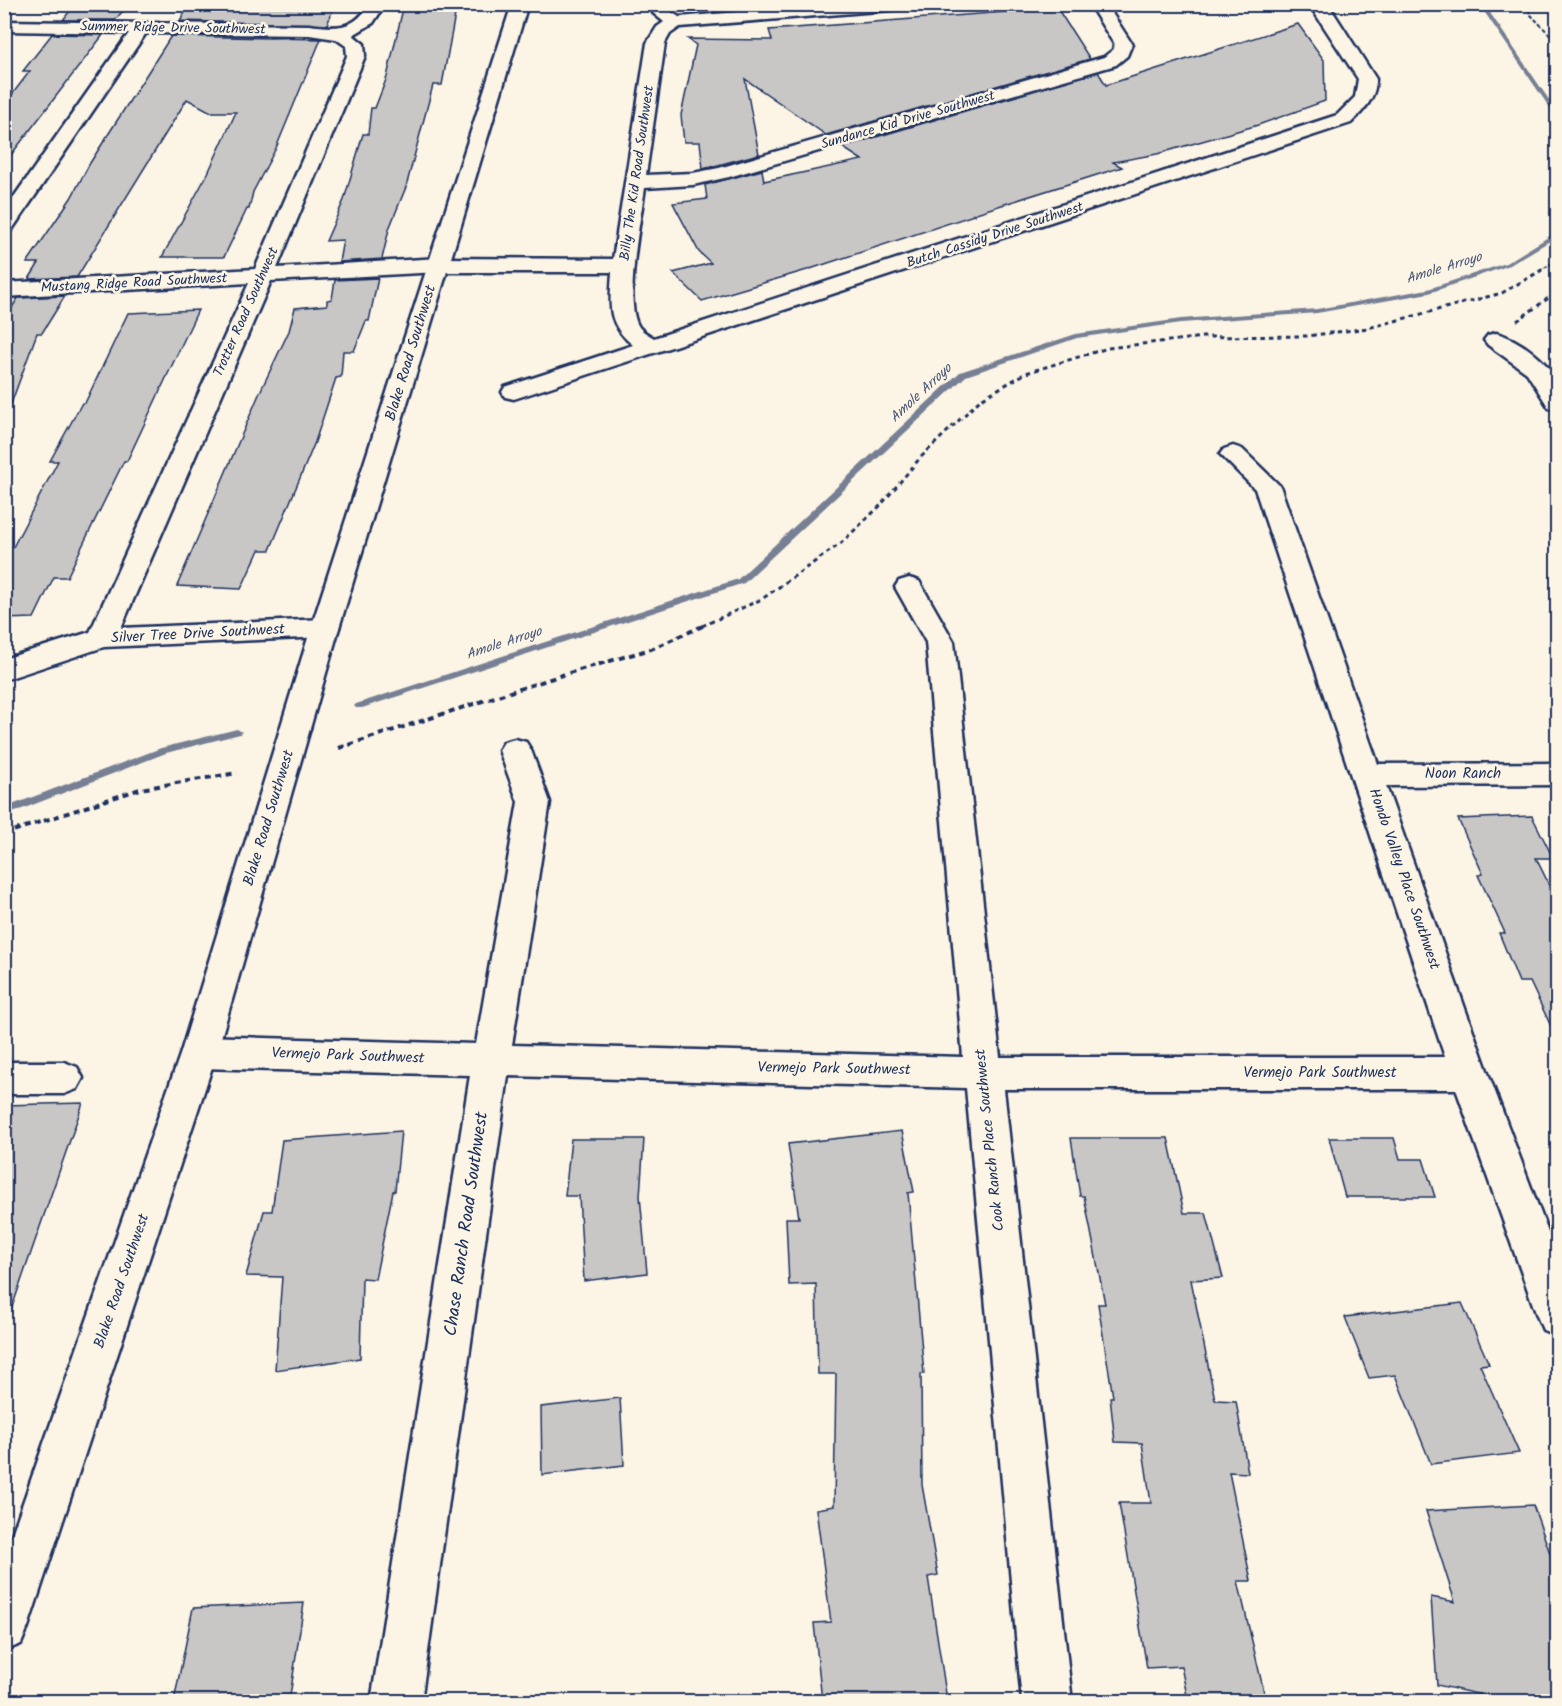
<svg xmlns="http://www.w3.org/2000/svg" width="1562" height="1706" font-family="Kalam,sans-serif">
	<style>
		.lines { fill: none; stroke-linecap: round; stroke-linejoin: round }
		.stream { fill: #767f94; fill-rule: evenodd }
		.building { fill: #c8c7c6; stroke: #1b2f5e; stroke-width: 1.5 }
		.minor-casing { stroke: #1b2f5e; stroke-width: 5 }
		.tertiary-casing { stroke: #1b2f5e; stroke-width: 5 }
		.path-far2 { stroke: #1b2f5e; stroke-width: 2; stroke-dasharray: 4 2; stroke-linecap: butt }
		.path-far1 { stroke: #1b2f5e; stroke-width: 3; stroke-dasharray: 4.5 4; stroke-linecap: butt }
		.path { stroke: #1b2f5e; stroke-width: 4; stroke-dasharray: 6 4.5; stroke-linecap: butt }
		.minor { fill: #fcf5e5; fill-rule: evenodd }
		.tertiary { fill: #fcf5e5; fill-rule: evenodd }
		.labels { text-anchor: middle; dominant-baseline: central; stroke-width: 5; stroke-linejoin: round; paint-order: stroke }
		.far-street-label { font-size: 14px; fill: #1b2f5e; stroke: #fcf5e5 }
		.far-water-label { font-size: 14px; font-style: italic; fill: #485779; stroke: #fcf5e5 }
		.street-label { font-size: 15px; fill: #1b2f5e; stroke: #fcf5e5 }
		.near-street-label { font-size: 18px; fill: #1b2f5e; stroke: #fcf5e5 }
	</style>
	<rect width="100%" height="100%" fill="#fcf5e5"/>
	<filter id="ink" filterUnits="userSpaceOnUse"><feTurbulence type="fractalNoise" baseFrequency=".0167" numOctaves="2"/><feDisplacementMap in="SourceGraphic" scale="12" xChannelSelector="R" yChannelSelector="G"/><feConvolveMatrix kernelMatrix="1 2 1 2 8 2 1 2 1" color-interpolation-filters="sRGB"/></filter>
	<g filter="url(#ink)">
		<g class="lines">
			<g class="stream">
				<path d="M 1479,4 L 1484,4 L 1558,113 L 1558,120 Z"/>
				<path d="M 1558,231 L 1558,236 L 1510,265 L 1429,293 L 1317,313 L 1181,323 L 1077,338 L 966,376 L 744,583 L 362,708 L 356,708 L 354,706 L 356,704 L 738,579 L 960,372 L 1076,334 L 1181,319 L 1317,309 L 1428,289 L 1506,263 Z"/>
				<path d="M 237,729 L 242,732 L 240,734 L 166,753 L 4,816 L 4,808 L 161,748 Z"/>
			</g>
		</g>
		<g class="building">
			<path d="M 75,4 L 129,4 L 115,20 L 63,20 Z"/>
			<path d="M 190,4 L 335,4 L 327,25 L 180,21 Z"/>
			<path d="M 404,4 L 457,4 L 442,85 L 433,85 L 406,187 L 389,229 L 382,259 L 339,262 L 343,240 L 326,241 L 344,200 L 363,134 L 368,134 L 371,108 L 375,108 L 387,77 Z"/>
			<path d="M 1057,8 L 1090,59 L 826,135 L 745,79 L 759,154 L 703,169 L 700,142 L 684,142 L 681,115 L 696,45 L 688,39 L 772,40 L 769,30 Z"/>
			<path d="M 1298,24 L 1324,60 L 1325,101 L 1258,125 L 1157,154 L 1113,162 L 1122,167 L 973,214 L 974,215 L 807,270 L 702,301 L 673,273 L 711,263 L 699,252 L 673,203 L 707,199 L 705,185 L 762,170 L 764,181 L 862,160 L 842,147 L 1098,72 L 1106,85 Z"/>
			<path d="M 52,34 L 103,35 L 4,164 L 4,105 L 30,71 L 23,71 Z"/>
			<path d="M 171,36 L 321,39 L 276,148 L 253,192 L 249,209 L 247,209 L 224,257 L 162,257 L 208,173 L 236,112 L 211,112 L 187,99 L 77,277 L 29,279 L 39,263 L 27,263 L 71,198 L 90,163 Z"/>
			<path d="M 378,278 L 369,321 L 366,321 L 354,351 L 343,351 L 341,377 L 336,378 L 315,442 L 270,550 L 259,550 L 241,589 L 177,586 L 260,392 L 289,331 L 295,308 L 327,305 L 327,300 L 332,299 L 335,280 Z"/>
			<path d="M 65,296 L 42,333 L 37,333 L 8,412 L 4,412 L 4,320 L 18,298 Z"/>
			<path d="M 198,310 L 127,461 L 124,461 L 67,577 L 54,577 L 34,618 L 4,619 L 4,547 L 13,547 L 58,461 L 50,461 L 82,403 L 85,403 L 128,313 Z"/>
			<path d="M 1532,816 L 1553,858 L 1536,858 L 1557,901 L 1557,1039 L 1530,982 L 1519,982 L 1499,933 L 1505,933 L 1478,875 L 1483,874 L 1458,819 Z"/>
			<path d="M 83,1103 L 10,1313 L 4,1312 L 4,1105 Z"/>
			<path d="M 401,1131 L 395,1191 L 393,1191 L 375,1279 L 362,1278 L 360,1358 L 275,1370 L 282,1277 L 246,1276 L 264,1211 L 272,1211 L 282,1140 Z"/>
			<path d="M 902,1131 L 914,1192 L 908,1193 L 924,1374 L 921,1374 L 922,1485 L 938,1575 L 928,1577 L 947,1700 L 822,1701 L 814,1623 L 831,1622 L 816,1509 L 834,1506 L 836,1374 L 818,1374 L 816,1284 L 789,1285 L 786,1218 L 799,1218 L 788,1144 Z"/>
			<path d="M 1071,1138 L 1168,1138 L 1184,1213 L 1206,1213 L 1223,1278 L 1191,1280 L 1215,1400 L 1236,1401 L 1248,1473 L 1229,1472 L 1251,1581 L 1238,1581 L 1266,1701 L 1188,1701 L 1181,1666 L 1147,1668 L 1119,1503 L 1151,1503 L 1142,1443 L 1115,1442 L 1110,1397 L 1113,1397 L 1098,1304 L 1105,1304 L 1084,1196 L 1080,1196 Z"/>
			<path d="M 1329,1138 L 1394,1138 L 1400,1159 L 1423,1159 L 1435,1197 L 1345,1197 Z"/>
			<path d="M 571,1139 L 644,1139 L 640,1196 L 647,1273 L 584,1281 L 579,1196 L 565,1196 Z"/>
			<path d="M 1462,1303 L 1489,1364 L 1480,1365 L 1519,1453 L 1431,1464 L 1395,1375 L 1369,1378 L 1345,1317 Z"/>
			<path d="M 620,1398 L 624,1465 L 542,1475 L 541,1407 Z"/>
			<path d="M 1533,1505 L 1557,1573 L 1557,1701 L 1508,1701 L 1437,1685 L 1431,1597 L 1455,1602 L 1426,1511 Z"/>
			<path d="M 304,1603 L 290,1696 L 174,1701 L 193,1608 Z"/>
		</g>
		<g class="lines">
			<defs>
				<g id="minor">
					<path d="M 369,4 L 385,5 L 373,23 L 353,35 L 364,44 L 365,56 L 277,268 L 439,258 L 613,259 L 647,43 L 657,27 L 664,22 L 653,13 L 654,4 L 670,4 L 670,11 L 679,17 L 833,4 L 910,4 L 902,9 L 680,27 L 670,34 L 665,43 L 646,175 L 693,173 L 719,168 L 1104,57 L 1113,50 L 1114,44 L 1089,4 L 1106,4 L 1132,44 L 1127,56 L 1116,65 L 729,177 L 693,185 L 645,188 C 641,217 623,304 639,327 C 642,331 649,335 654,338 L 1337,115 L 1355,97 L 1358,79 L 1309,4 L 1327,4 L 1330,7 L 1376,79 C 1376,98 1364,110 1351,123 L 514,399 L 505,397 L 502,392 L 505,387 L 633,345 C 606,323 610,305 612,272 L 439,272 L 271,281 L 121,628 L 325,619 L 335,621 L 339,628 L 335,635 L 325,637 L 104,647 L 4,680 L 4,659 L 90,632 L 249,283 L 4,297 L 4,283 L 255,269 L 347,56 L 346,46 L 336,39 L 309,35 L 146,33 L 11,231 L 4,233 L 4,211 L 129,33 L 4,31 L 4,21 L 309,25 C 334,28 355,31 369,4 Z"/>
					<path d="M 1496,333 C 1517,338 1549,361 1557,382 C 1560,390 1558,402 1558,410 L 1549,408 L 1527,373 L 1488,345 L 1484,340 L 1488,335 Z"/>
					<path d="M 1233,446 L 1242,449 L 1280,486 L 1378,764 L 1558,763 L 1558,785 L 1386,786 L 1488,1073 L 1558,1259 L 1558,1336 L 1543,1330 L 1537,1316 L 1456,1089 L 1004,1089 L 1072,1702 L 1022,1702 L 966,1088 L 508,1076 L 421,1702 L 371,1702 L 470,1075 L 199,1068 L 186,1063 L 181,1052 L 186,1041 L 199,1036 L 476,1044 L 518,802 L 499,750 L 504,742 L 515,739 L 526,742 L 531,750 L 550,802 L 512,1045 L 963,1057 L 926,642 L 895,587 L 899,581 L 909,578 L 919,581 L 954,642 L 1000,1057 L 1445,1057 L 1255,489 L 1220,454 L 1224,449 Z"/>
					<path d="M 4,1062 L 64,1062 L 77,1067 L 83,1078 L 77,1089 L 64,1094 L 4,1094 Z"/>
				</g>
				<path id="tertiary" d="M 512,4 L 528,4 L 339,628 L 217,1052 L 28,1627 L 21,1644 L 4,1651 L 4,1557 L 181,1052 L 311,628 Z"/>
			</defs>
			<use href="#minor" class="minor-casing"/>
			<use href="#tertiary" class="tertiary-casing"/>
			<g class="path-far2">
				<path d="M 1525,4 L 1531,15 L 1558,43"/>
				<path d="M 1539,271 L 1558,260"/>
			</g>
			<g class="path-far1">
				<path d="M 1517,321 L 1558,291"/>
				<path d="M 702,626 L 762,599 L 840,544 L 880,506 L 920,458 L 981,399 L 1026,373 L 1108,348 L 1203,337 L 1307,336 L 1368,328 L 1502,293 L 1542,270"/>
			</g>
			<g class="path">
				<path d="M 339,748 L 562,675 L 651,649 L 705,625"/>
				<path d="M 4,834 L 140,789 L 237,773"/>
			</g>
			<use href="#minor" class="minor"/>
			<use href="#tertiary" class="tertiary"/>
		</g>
	</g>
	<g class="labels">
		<g class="far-street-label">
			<text transform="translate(173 28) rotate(1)">Summer Ridge Drive Southwest</text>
			<text transform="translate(908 120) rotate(-16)">Sundance Kid Drive Southwest</text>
			<text transform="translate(637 173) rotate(-82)">Billy The Kid Road Southwest</text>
			<text transform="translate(995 235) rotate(-18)">Butch Cassidy Drive Southwest</text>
			<text transform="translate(134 283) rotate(-3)">Mustang Ridge Road Southwest</text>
			<text transform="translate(246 312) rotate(-66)">Trotter Road Southwest</text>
		</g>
		<g class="far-water-label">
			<text transform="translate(1444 268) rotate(-17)">Amole Arroyo</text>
			<text transform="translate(921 393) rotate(-43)">Amole Arroyo</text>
			<text transform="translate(504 643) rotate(-18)">Amole Arroyo</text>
		</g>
		<g class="street-label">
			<text transform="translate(411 353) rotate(-73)">Blake Road Southwest</text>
			<text transform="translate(198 634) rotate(-3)">Silver Tree Drive Southwest</text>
			<text x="1463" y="774">Noon Ranch</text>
			<text transform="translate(269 818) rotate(-73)">Blake Road Southwest</text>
			<text transform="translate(1404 879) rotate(71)">Hondo Valley Place Southwest</text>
			<text transform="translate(348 1056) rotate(2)">Vermejo Park Southwest</text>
			<text transform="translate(834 1069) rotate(1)">Vermejo Park Southwest</text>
			<text x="1320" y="1073">Vermejo Park Southwest</text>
			<text transform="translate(990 1140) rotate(-96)">Cook Ranch Place Southwest</text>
			<text transform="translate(122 1281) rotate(-71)">Blake Road Southwest</text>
		</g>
		<g class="near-street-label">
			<text transform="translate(467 1224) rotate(-82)">Chase Ranch Road Southwest</text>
		</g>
	</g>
	<rect width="1562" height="1706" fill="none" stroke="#fcf5e5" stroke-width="24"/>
	<rect x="12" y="12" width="1538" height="1682" fill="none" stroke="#1b2f5e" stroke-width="2" filter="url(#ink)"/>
</svg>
